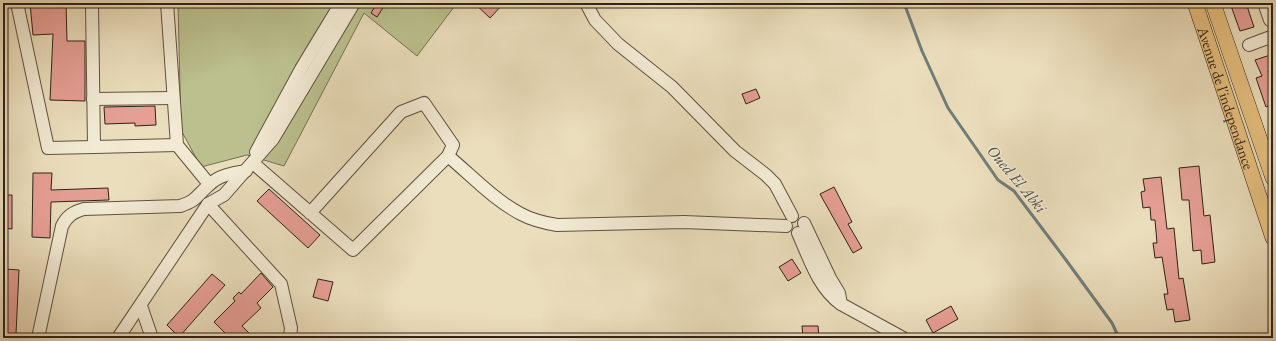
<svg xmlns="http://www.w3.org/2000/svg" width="1276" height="341" font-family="'EB Garamond',serif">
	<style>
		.green { fill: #bbc08e; stroke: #767152 }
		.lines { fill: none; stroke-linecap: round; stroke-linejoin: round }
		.stream { stroke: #707e78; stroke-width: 3 }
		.building { fill: #e69f95; stroke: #302217 }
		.minor-casing { stroke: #5f5140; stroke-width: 14 }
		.major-casing { stroke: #302217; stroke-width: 16 }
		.minor { stroke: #f2ead3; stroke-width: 12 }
		.major { stroke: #e6bf7e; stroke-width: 15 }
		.labels { text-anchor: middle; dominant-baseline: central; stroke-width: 3; stroke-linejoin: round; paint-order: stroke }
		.street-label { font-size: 15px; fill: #302217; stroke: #f2ead3 }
		.water-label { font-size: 16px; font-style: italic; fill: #505047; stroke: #f2ead3 }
	</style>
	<rect width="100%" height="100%" fill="#ebdebc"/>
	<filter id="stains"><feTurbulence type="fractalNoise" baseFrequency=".005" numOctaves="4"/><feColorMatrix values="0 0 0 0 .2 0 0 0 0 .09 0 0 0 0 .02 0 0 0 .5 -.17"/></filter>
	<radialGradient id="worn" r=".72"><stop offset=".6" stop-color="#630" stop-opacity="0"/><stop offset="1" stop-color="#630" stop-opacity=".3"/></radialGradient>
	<path class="green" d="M 178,3 L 457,3 L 417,56 L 364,13 L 284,166 L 247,155 L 201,167 L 181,130 Z"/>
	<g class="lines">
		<path class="stream" d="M 904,3 L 922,51 L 948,108 L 998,180 L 1014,191 L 1066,260 L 1112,323 L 1119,338"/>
	</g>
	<g class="building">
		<path d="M 30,3 L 66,3 L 67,41 L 85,41 L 85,101 L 50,100 L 53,34 L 33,35 Z"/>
		<path d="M 377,3 L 386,3 L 377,17 L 371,13 Z"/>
		<path d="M 474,3 L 504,3 L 490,18 Z"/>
		<path d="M 1230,3 L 1246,3 L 1254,27 L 1240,31 Z"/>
		<path d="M 1273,54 L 1273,68 L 1268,71 L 1273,85 L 1273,104 L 1266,107 L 1256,78 L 1262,76 L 1255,60 Z"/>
		<path d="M 756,89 L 760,98 L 746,104 L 742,94 Z"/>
		<path d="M 155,106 L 156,125 L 135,126 L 135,123 L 105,124 L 104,107 Z"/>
		<path d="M 1199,166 L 1204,216 L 1210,215 L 1215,262 L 1202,264 L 1201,250 L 1193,251 L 1189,200 L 1182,200 L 1179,168 Z"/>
		<path d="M 33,173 L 52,173 L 51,190 L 108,188 L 109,200 L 51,202 L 50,238 L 32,237 Z"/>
		<path d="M 1161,177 L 1167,229 L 1174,228 L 1179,279 L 1183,278 L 1190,320 L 1175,322 L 1173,309 L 1167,310 L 1164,294 L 1168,294 L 1162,257 L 1155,258 L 1153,243 L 1157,243 L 1155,220 L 1151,220 L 1150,207 L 1143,208 L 1141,192 L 1145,191 L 1143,179 Z"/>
		<path d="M 834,187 L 852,222 L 848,224 L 862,248 L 853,253 L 820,194 Z"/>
		<path d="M 269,189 L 320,235 L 308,248 L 257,201 Z"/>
		<path d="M 3,195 L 12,195 L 12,229 L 3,228 Z"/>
		<path d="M 792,259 L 801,273 L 788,281 L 779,267 Z"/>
		<path d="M 6,269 L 19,270 L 16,334 L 3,333 Z"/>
		<path d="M 261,273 L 273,287 L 257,303 L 261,308 L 242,326 L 254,338 L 230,338 L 214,322 L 235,301 L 233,298 L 239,292 L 241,294 Z"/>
		<path d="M 212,274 L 225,285 L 179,337 L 167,325 Z"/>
		<path d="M 318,279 L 333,282 L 328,301 L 313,297 Z"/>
		<path d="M 951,306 L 958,319 L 933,333 L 926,320 Z"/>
		<path d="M 802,326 L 818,326 L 819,338 L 803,338 Z"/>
	</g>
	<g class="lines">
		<defs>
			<g id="minor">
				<path d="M 17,3 L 48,148 L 94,147"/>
				<path d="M 92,3 L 94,147 L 177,145"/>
				<path d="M 167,3 L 177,145 L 209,184"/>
				<path d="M 586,3 L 595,20 L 618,44 L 672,87 L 735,151 L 766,175 L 775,184 L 792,216"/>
				<path d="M 1264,3 L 1270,20"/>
				<path d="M 1249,45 L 1273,36"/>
				<path d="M 93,99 L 173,98"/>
				<path d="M 256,152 L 301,69 L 341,3"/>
				<path d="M 448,156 C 472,176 494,200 521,214 C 532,220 545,223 557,225 L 684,222 L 786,226"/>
				<path d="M 253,163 L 353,250 L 448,156 L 453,145 L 424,103 L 401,112 L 310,213"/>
				<path d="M 208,204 L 281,284 L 291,328 L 290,338"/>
				<path d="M 804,223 L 830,278 L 839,293 L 841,304 L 903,338"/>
				<path d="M 798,233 C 809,257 818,288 841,304"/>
				<path d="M 141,306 L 152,338"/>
				<path d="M 38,338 L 62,226 C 67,216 73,212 84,209 L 180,206 C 198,200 196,196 209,185 C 219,175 233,173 246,171"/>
				<path d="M 118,338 L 208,204 L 224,195 L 273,139 L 354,3"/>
			</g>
			<g id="major">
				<path id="s1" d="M 1195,3 L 1273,238"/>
				<path d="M 1213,3 L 1273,178"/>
			</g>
		</defs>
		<use href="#minor" class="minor-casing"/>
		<use href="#major" class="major-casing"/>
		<use href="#minor" class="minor"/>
		<use href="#major" class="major"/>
	</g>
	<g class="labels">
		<g class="street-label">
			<text stroke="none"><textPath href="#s1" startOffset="100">Avenue de l'independance</textPath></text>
		</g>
		<g class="water-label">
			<text transform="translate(1017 179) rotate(50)">Oued El Abki</text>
		</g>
	</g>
	<rect width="1276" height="341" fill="none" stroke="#ebdebc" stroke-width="16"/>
	<rect x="4" y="4" width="1268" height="333" fill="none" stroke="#302217" stroke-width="2"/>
	<rect x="8" y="8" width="1260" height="325" fill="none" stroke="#302217"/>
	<rect width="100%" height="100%" filter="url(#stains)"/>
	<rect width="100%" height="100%" fill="url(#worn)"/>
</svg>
